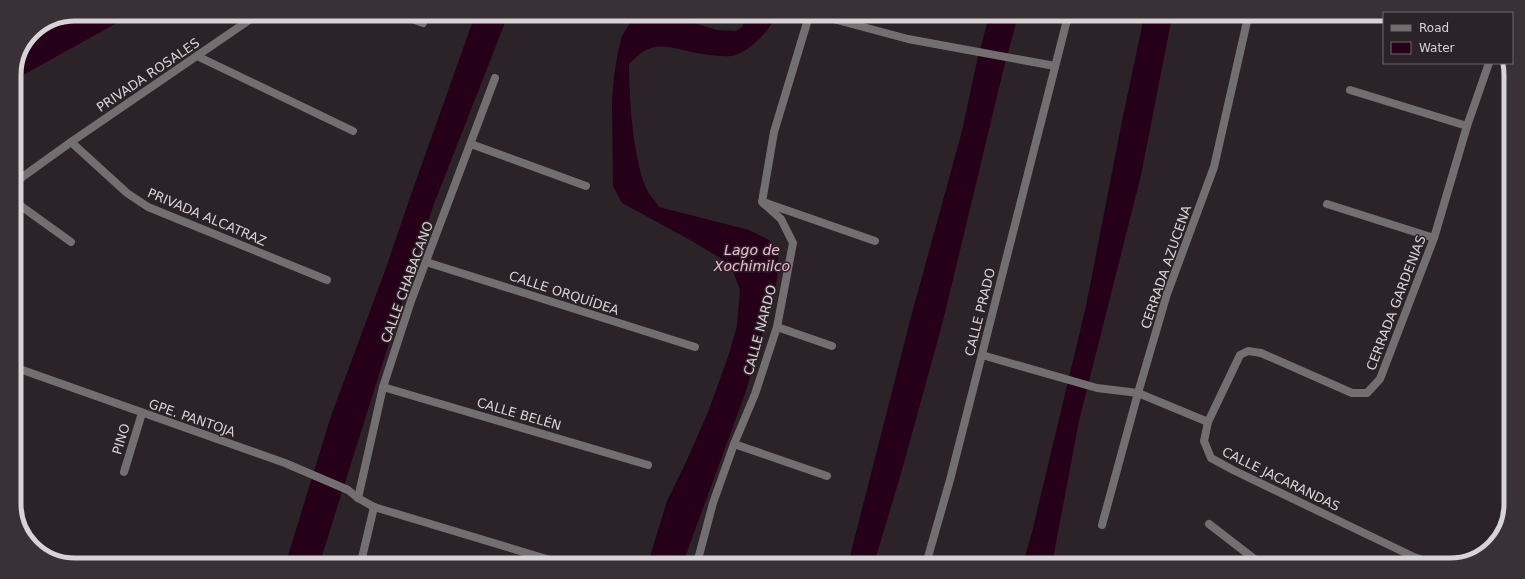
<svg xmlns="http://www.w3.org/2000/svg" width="1525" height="579" font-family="'DejaVu Sans',sans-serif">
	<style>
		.water { fill: #260018 }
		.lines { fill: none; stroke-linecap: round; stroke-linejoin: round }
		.street { stroke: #736f71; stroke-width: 8 }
		.labels { text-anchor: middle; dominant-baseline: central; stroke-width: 3; stroke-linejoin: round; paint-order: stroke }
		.street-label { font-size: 13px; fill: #d8d3d6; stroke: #2b2327 }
		.water-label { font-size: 14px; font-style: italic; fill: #f4b8d8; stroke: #2b2327 }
		.rim { fill: none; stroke: #d8d3d6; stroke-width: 5 }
	</style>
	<rect width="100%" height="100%" fill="#2b2327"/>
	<g class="water">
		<path d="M 75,14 L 133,14 L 14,80 L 14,71 L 28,40 Z"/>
		<path d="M 475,15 L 508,15 L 434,204 L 412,270 L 320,562 L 286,562 L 331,416 L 386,268 L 407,206 Z"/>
		<path d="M 643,15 L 668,15 L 717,30 L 736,31 L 742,27 L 748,16 L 776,16 C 770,30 748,54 731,56 C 719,57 703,54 691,52 C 679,49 663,44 651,48 C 642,51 636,57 629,64 C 629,97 633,163 648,192 C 651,197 656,202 659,207 L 749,230 L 769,240 L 777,253 L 779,264 L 776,285 L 746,391 L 683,563 L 648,563 L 667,501 L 687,460 L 708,412 L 728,357 L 737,326 L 740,290 L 734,274 L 725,261 L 692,241 L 622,203 L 613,186 L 612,101 L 614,76 L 618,52 L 622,36 L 633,18 Z"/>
		<path d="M 989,16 L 1018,16 L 1004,67 L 943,321 L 902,470 L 874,564 L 848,564 L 911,317 L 962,131 L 977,61 Z"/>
		<path d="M 1144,17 L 1172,17 L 1141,175 L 1079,421 L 1052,564 L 1023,564 L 1032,532 L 1086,306 L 1123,116 Z"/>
	</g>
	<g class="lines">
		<g class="street">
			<path d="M 402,15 L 423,23"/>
			<path d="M 822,16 L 908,39 L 1055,66"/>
			<path d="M 197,56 L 353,131"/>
			<path d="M 1350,90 L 1467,126"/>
			<path d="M 71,142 L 127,193 L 148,207 L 327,280"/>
			<path d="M 471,144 L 586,186"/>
			<path d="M 14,183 L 71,142 L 258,14"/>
			<path d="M 14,201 L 71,242"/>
			<path d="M 766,203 L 875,241"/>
			<path d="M 1327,204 L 1434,238"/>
			<path d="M 426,262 L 695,347"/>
			<path d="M 777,327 L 832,346"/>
			<path d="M 982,355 L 1097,388 L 1138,393 L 1208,422"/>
			<path d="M 14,367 L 285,463 L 348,490 L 358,498 L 374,507 L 560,563"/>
			<path d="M 383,387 L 648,465"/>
			<path d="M 734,444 L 827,476"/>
			<path d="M 124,472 L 142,413"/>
			<path d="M 358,498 L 383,387 L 411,301 L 495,78"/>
			<path d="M 1209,524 L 1257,561 L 1259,565"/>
			<path d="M 1102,525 L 1138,393 L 1167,294 L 1214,167 L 1248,17"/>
			<path d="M 361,562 L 374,507"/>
			<path d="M 697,563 L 713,503 L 734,444 L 755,394 L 777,327 L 793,243 L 781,219 L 762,202 L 774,132 L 809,16"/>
			<path d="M 926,564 L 950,480 L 1068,16"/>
			<path d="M 1438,565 L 1414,557 L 1233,470 L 1211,458 L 1204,441 L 1208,422 L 1240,355 L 1248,351 L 1261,353 L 1352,393 L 1367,393 L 1380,379 L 1434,238 L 1467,126 L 1489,63"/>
		</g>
	</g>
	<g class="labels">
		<g class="street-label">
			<text transform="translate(148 75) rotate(-34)">PRIVADA ROSALES</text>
			<text transform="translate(207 217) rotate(23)">PRIVADA ALCATRAZ</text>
			<text transform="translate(1166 267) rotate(-71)">CERRADA AZUCENA</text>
			<text transform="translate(407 282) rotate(-70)">CALLE CHABACANO</text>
			<text transform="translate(564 293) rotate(18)">CALLE ORQUÍDEA</text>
			<text transform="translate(1396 303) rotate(-69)">CERRADA GARDENIAS</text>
			<text transform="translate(980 312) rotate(-76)">CALLE PRADO</text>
			<text transform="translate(760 330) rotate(-75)">CALLE NARDO</text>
			<text transform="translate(519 414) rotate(16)">CALLE BELÉN</text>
			<text transform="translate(192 418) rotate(19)">GPE. PANTOJA</text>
			<text transform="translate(121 439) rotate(-73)">PINO</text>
			<text transform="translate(1281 479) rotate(26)">CALLE JACARANDAS</text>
		</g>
		<g class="water-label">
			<text x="752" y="250">Lago de<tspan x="752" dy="16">Xochimilco</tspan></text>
		</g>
	</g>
	<path d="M0 0H1525V579H0ZM75 21H1450A54 54 0 0 1 1504 75V504A54 54 0 0 1 1450 558H75A54 54 0 0 1 21 504V75A54 54 0 0 1 75 21Z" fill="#393135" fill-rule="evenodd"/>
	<path class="rim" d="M75 21H1450A54 54 0 0 1 1504 75V504A54 54 0 0 1 1450 558H75A54 54 0 0 1 21 504V75A54 54 0 0 1 75 21Z"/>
	<rect x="1383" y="12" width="130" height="52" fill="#2b2327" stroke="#70696d"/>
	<rect x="1391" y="25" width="20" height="6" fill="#736f71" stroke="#70696d"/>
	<text x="1419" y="32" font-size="12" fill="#d8d3d6">Road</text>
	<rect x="1391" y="42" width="20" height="12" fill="#260018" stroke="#70696d"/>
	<text x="1419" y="52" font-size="12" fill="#d8d3d6">Water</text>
</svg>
